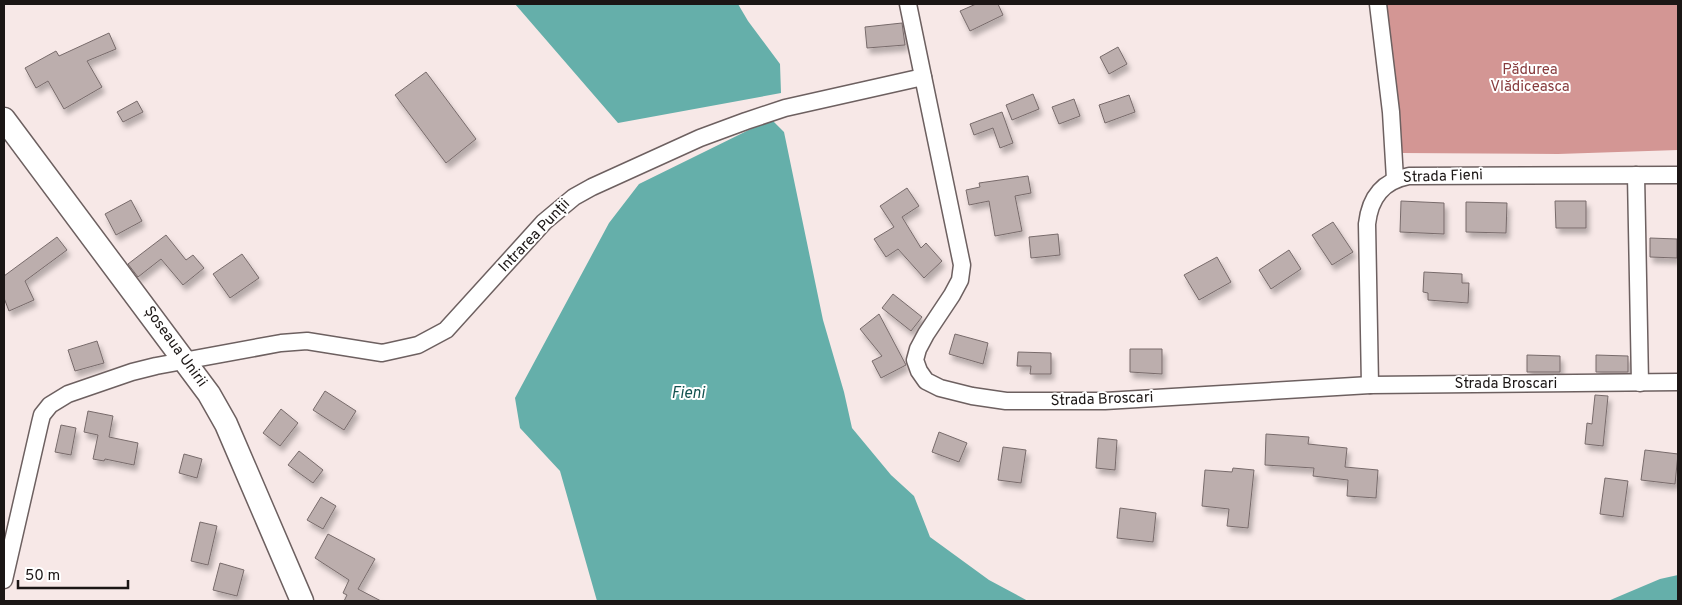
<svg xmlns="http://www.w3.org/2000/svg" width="1682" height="605" font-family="Overpass,sans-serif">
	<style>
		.forest { fill: #d39694 }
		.water { fill: #65afaa }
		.building { fill: #bcaead; stroke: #786b6b; filter: url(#shadow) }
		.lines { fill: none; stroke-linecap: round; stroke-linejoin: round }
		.street-casing { stroke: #6d6060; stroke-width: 19 }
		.secondary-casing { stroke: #6d6060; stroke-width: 25 }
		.street { stroke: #fff; stroke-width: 16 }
		.secondary { stroke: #fff; stroke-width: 22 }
		.labels { text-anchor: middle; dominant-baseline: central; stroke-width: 4; stroke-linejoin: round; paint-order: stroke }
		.park-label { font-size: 15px; fill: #873b3d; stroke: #fff }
		.street-label { font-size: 15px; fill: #1b1615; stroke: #fff }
		.water-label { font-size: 16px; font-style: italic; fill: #135350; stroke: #fff }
	</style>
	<defs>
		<filter id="shadow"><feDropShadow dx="3" dy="5.5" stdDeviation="2.5" flood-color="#0004"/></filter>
	</defs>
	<rect width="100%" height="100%" fill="#f7e8e7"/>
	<path class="forest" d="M 1382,4 L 1678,4 L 1678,150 L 1558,154 L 1401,153 Z"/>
	<g class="water">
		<path d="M 515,4 L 738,4 L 748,21 L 780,64 L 781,93 L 618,123 Z"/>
		<path d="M 771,119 L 784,132 L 823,320 L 844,392 L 852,428 L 891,475 L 914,496 L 930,537 L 989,580 L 1028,601 L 597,601 L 560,471 L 520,428 L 515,398 L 609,223 L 639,184 Z"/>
		<path d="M 1678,575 L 1678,601 L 1608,601 L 1660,579 Z"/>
	</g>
	<g class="building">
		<path d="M 976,4 L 998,4 L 1003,15 L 970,31 L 960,11 Z"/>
		<path d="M 902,23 L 905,45 L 867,48 L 865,27 Z"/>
		<path d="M 109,33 L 116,49 L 87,61 L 102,87 L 64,109 L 48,81 L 36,88 L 25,68 L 56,51 L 59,56 Z"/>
		<path d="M 1118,47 L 1127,64 L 1109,74 L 1100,57 Z"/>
		<path d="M 426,72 L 476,139 L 446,163 L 395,95 Z"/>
		<path d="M 1033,94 L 1039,109 L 1012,120 L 1006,105 Z"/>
		<path d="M 1129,95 L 1135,112 L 1105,123 L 1099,105 Z"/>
		<path d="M 1074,99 L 1080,116 L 1059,124 L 1052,107 Z"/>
		<path d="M 137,101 L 143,112 L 123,122 L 117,112 Z"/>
		<path d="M 1002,112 L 1013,143 L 1000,148 L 993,128 L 974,135 L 970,124 Z"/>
		<path d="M 1028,176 L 1031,193 L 1015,196 L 1022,231 L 995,236 L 989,201 L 969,205 L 966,190 L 980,187 L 979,183 Z"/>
		<path d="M 907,188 L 919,206 L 902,217 L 921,248 L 926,243 L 942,261 L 924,278 L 898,249 L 886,257 L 874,239 L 894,227 L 880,206 Z"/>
		<path d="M 131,200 L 142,221 L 116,235 L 105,214 Z"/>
		<path d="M 1401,201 L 1444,203 L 1444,234 L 1400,232 Z"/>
		<path d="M 1555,201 L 1586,201 L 1586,228 L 1556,228 Z"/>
		<path d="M 1466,202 L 1507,203 L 1506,233 L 1466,232 Z"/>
		<path d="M 1333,222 L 1353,252 L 1332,265 L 1312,235 Z"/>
		<path d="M 1058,234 L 1060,255 L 1031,258 L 1029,237 Z"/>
		<path d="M 166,235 L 186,260 L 193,255 L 204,268 L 183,285 L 161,259 L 138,277 L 128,264 Z"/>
		<path d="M 57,237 L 67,250 L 25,281 L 34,300 L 9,311 L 4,298 L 4,276 Z"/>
		<path d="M 1650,238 L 1677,239 L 1677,258 L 1650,257 Z"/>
		<path d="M 1289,250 L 1301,269 L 1271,289 L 1259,270 Z"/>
		<path d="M 242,254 L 259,278 L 230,298 L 213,274 Z"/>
		<path d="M 1217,257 L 1231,282 L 1199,300 L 1184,275 Z"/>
		<path d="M 1424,272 L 1462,274 L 1462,283 L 1469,283 L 1468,303 L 1428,300 L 1428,293 L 1423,292 Z"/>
		<path d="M 893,294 L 922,317 L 911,331 L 882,308 Z"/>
		<path d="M 879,314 L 906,365 L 881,378 L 872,361 L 882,356 L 860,329 Z"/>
		<path d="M 955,334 L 988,343 L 983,364 L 949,354 Z"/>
		<path d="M 97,341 L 104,363 L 75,371 L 68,350 Z"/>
		<path d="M 1130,349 L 1162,349 L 1162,374 L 1130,372 Z"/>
		<path d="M 1018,352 L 1051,353 L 1051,374 L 1030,374 L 1031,366 L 1017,366 Z"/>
		<path d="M 1527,355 L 1560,356 L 1560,372 L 1527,372 Z"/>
		<path d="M 1596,355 L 1628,356 L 1628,372 L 1596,372 Z"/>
		<path d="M 325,391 L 356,411 L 344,430 L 313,410 Z"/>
		<path d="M 1595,395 L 1608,396 L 1603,446 L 1585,444 L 1587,423 L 1592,424 Z"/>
		<path d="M 281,409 L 298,423 L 280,446 L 263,433 Z"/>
		<path d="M 88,411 L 113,416 L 109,437 L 138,443 L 134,465 L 105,459 L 104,461 L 93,459 L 98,435 L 84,432 Z"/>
		<path d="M 61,425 L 76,428 L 71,455 L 55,452 Z"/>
		<path d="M 939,432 L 967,443 L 959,462 L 932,452 Z"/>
		<path d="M 1266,434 L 1309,437 L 1308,444 L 1347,448 L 1345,467 L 1378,470 L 1376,498 L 1347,496 L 1348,480 L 1313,476 L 1314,468 L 1265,465 Z"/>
		<path d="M 1098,438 L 1117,440 L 1115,470 L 1096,468 Z"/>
		<path d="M 1003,447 L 1026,450 L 1021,483 L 998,480 Z"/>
		<path d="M 1645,450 L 1678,454 L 1675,484 L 1641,480 Z"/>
		<path d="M 299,451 L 323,470 L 313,483 L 288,465 Z"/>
		<path d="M 184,454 L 202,459 L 197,478 L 179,473 Z"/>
		<path d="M 1233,468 L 1254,470 L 1248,528 L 1227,526 L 1229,509 L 1202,506 L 1205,470 L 1232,472 Z"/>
		<path d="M 1605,478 L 1628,481 L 1623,517 L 1600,514 Z"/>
		<path d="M 321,497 L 336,506 L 323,529 L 307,520 Z"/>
		<path d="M 1120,508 L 1156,513 L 1153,542 L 1117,538 Z"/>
		<path d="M 200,522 L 217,526 L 208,565 L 191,561 Z"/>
		<path d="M 328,534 L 375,559 L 358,589 L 381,601 L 344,601 L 347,595 L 343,593 L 349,580 L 315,558 Z"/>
		<path d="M 220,563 L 244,570 L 237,596 L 213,590 Z"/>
	</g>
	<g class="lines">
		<defs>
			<g id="street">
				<path d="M 908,4 L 962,265 L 960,280 L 952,295 L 926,334 L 918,349 L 915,360 L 919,371 L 926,381 L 940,388 L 972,396 L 1006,401 L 1105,401 L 1370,385 L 1678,382"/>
				<path d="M 1378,4 L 1391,112 L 1395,179"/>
				<path d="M 1636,175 L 1640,383"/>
				<path d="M 1370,385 L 1367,224 C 1370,197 1383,181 1409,176 L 1678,175"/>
				<path d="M 4,580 L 40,423 L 42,415 L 50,405 L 68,394 L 132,372 L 156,366 L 281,343 L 307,341 L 382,353 L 418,345 L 446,330 L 544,222 L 574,197 L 592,187 L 700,138 L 746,121 L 785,108 L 923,77"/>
			</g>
			<path id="secondary" d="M 4,119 L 209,394 L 226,424 L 302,601"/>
		</defs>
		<use href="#street" class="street-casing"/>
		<use href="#secondary" class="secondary-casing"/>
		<use href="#street" class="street"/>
		<use href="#secondary" class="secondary"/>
	</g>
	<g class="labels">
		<g class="park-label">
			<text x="1530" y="70">Pădurea<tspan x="1530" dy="17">Vlădiceasca</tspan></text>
		</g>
		<g class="street-label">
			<text transform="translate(1443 177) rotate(-2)">Strada Fieni</text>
			<text transform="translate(535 236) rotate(-46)">Intrarea Punții</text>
			<text transform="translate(175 347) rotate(54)">Șoseaua Unirii</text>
			<text x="1506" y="384">Strada Broscari</text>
			<text transform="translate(1102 400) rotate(-2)">Strada Broscari</text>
		</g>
		<g class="water-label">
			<text x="688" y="394">Fieni</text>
		</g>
	</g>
	<rect width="1682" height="605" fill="none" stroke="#1b1615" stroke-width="10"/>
	<path d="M18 580v8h110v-8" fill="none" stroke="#1b1615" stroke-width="2.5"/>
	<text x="25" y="580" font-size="15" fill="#1b1615" stroke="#ffffff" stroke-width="4" paint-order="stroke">50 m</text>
</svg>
